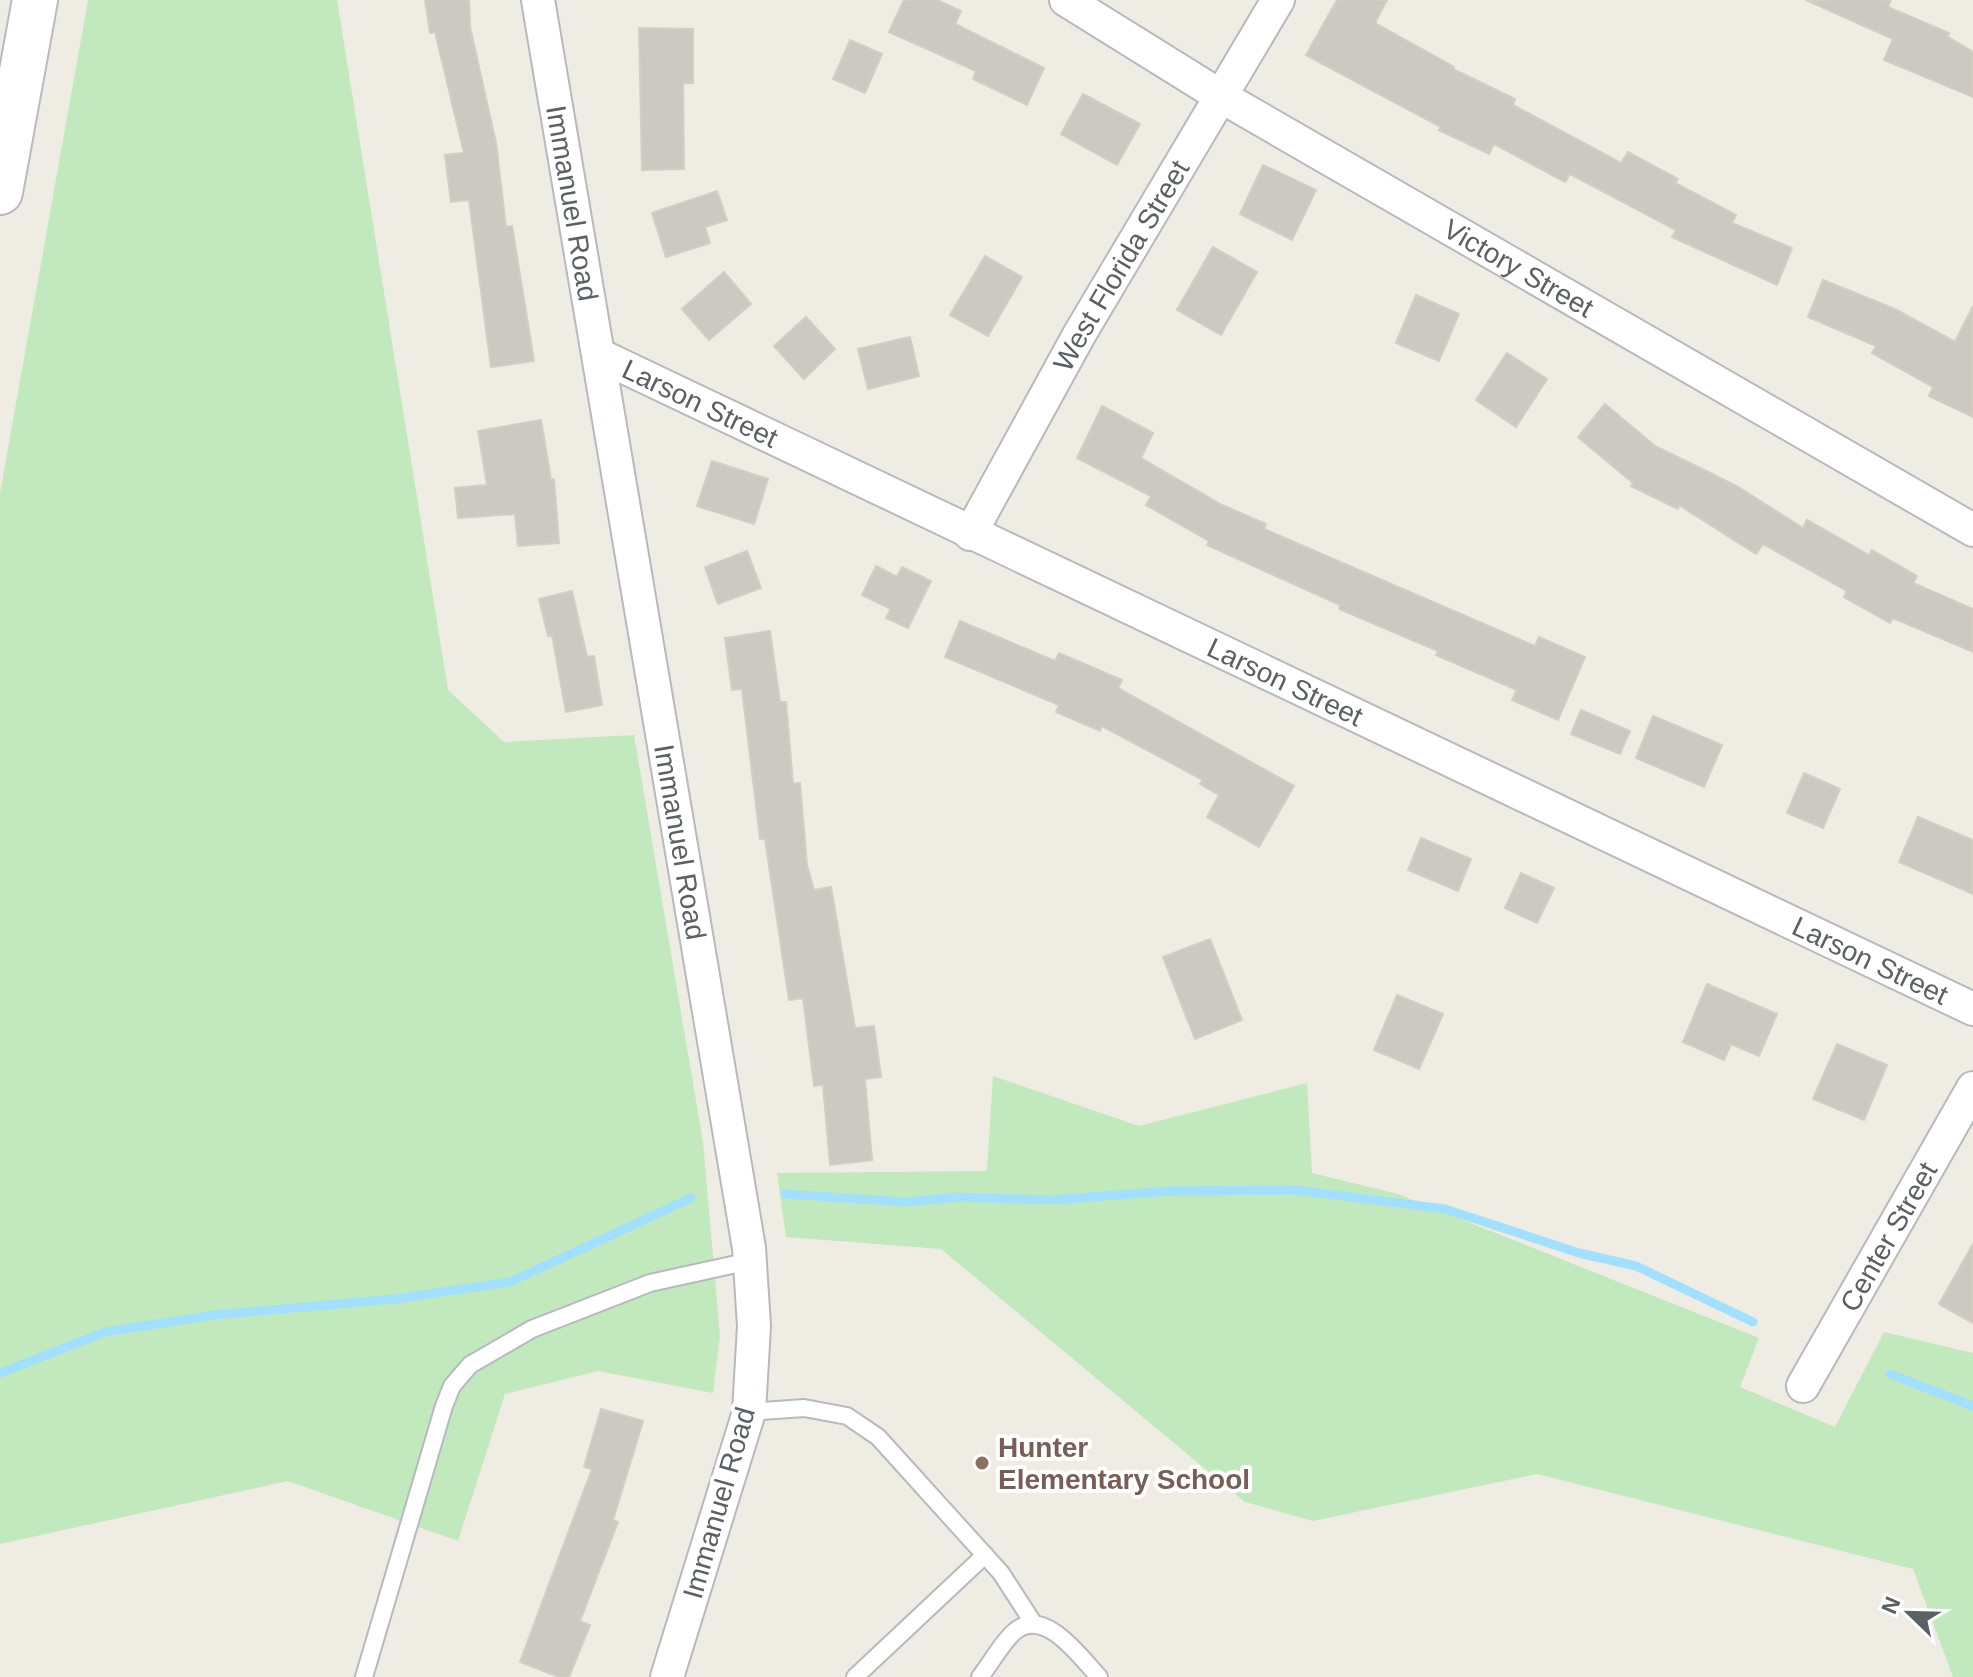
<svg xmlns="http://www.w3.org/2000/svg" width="1973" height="1677" font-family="Helvetica,sans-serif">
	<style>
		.green { fill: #c2e8be }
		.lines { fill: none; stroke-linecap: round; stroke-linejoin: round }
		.stream { stroke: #a3dfff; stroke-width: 9 }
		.building { fill: #ccc8c2; stroke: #d4cdc1; stroke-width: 2 }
		.lane-casing { stroke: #b6babe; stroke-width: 20 }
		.street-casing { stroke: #b6babe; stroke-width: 36 }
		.secondary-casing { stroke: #b7bbc1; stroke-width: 48 }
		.lane { stroke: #fff; stroke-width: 16 }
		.street { stroke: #fff; stroke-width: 32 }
		.secondary { stroke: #fff; stroke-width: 44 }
		.education-dot { fill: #8d6e63; stroke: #fff; stroke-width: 3 }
		.labels { text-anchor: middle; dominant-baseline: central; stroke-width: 8; stroke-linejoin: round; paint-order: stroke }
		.street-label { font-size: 28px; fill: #5b6065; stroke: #fff }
		.education-label { font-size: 28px; font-weight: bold; fill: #785e54; stroke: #fff; text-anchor: start }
	</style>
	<rect width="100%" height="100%" fill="#efece3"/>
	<g class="green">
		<path d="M 88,0 L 337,0 L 448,690 L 504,742 L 634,735 L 703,1142 L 720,1336 L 713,1393 L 598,1371 L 505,1394 L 458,1541 L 288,1481 L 0,1544 L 0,493 Z"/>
		<path d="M 993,1076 L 1139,1126 L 1307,1083 L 1312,1173 L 1398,1194 L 1759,1338 L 1740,1387 L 1835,1427 L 1884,1332 L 1973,1353 L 1973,1677 L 1953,1677 L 1913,1569 L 1537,1474 L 1313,1521 L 1245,1502 L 941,1249 L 786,1237 L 777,1173 L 987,1171 Z"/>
	</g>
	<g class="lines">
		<g class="stream">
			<path d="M 785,1194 L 906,1202 L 959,1197 L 1051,1200 L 1171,1191 L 1295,1190 L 1445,1209 L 1579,1253 L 1636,1266 L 1753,1322"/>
			<path d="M 0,1373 L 105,1332 L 214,1315 L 395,1299 L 510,1282 L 691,1198"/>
			<path d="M 1890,1374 L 1973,1406"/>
		</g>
	</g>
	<g class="building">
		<path d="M 425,0 L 469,0 L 470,27 L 496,143 L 506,227 L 512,226 L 534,361 L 491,367 L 469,200 L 451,202 L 445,155 L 464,153 L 435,32 L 430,33 Z"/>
		<path d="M 904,0 L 937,0 L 961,11 L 955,24 L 1044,68 L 1027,105 L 973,79 L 976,71 L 889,32 Z"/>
		<path d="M 1337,0 L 1387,0 L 1375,23 L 1454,67 L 1453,69 L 1515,99 L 1513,105 L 1621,163 L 1628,152 L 1678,179 L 1675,183 L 1736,215 L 1732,223 L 1792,248 L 1777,285 L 1672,237 L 1676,230 L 1570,174 L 1565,182 L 1494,144 L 1489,154 L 1439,130 L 1441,127 L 1306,55 Z"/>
		<path d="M 1806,0 L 1891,0 L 1888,7 L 1949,33 L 1948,37 L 1973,52 L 1973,97 L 1884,60 L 1893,39 Z"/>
		<path d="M 639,28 L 693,29 L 693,83 L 683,83 L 684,169 L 642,170 Z"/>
		<path d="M 850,40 L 882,54 L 865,93 L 833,79 Z"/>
		<path d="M 1083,94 L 1140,124 L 1117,165 L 1061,134 Z"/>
		<path d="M 1263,165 L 1316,190 L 1292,240 L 1240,214 Z"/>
		<path d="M 717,191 L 727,220 L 705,227 L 710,243 L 666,257 L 652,213 Z"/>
		<path d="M 1213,247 L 1257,272 L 1221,335 L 1177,310 Z"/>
		<path d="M 985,256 L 1022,277 L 988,336 L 950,315 Z"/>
		<path d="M 724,272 L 751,304 L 709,340 L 682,309 Z"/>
		<path d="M 1823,280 L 1895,309 L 1955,342 L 1973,306 L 1973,417 L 1929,396 L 1933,387 L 1872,353 L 1876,346 L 1808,317 Z"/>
		<path d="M 1416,295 L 1459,314 L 1439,361 L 1396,343 Z"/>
		<path d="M 806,317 L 835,349 L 804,379 L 774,346 Z"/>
		<path d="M 910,337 L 919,376 L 868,389 L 858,349 Z"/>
		<path d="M 1507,353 L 1547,379 L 1516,427 L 1476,400 Z"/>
		<path d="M 1605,404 L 1655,446 L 1735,485 L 1803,528 L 1807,520 L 1869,555 L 1872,550 L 1917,576 L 1913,583 L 1973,609 L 1973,652 L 1893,618 L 1890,623 L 1844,597 L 1847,591 L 1763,544 L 1756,554 L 1679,505 L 1678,509 L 1631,486 L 1633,483 L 1578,437 Z"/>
		<path d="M 1102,406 L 1153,433 L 1141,458 L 1222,505 L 1266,524 L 1264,529 L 1535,646 L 1539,637 L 1585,657 L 1558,720 L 1512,700 L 1517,690 L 1436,655 L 1438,651 L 1339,609 L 1340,605 L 1207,545 L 1209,541 L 1146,505 L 1151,496 L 1077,458 Z"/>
		<path d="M 541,420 L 551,480 L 554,479 L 559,543 L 518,546 L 515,514 L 458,518 L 455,488 L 487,485 L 478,431 Z"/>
		<path d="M 712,461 L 768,479 L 754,524 L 697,506 Z"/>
		<path d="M 747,551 L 761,588 L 718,604 L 705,567 Z"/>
		<path d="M 876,566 L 897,577 L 902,567 L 931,581 L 908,628 L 886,618 L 891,609 L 862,595 Z"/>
		<path d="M 572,591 L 587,657 L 594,656 L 602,705 L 566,712 L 552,635 L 548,636 L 539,599 Z"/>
		<path d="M 960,621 L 1055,661 L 1059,653 L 1122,680 L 1118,688 L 1294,786 L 1259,847 L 1207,817 L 1219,795 L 1200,784 L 1203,780 L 1102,726 L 1100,731 L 1056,712 L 1059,705 L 945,657 Z"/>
		<path d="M 770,631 L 780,702 L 786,702 L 793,784 L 800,783 L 807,865 L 814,890 L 831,887 L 855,1028 L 874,1026 L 881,1077 L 865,1079 L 872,1160 L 830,1165 L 823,1085 L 814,1086 L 803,998 L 789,1000 L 765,839 L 760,839 L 742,689 L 732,690 L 725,638 Z"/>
		<path d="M 1581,710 L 1630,731 L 1620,754 L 1571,734 Z"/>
		<path d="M 1653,716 L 1722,745 L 1704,787 L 1636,758 Z"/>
		<path d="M 1804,773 L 1840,789 L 1823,828 L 1787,813 Z"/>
		<path d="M 1918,817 L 1973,840 L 1973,894 L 1899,862 Z"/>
		<path d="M 1421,838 L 1471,859 L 1458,891 L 1408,870 Z"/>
		<path d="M 1521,873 L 1554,888 L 1537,923 L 1505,908 Z"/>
		<path d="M 1210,939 L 1242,1020 L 1195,1039 L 1163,957 Z"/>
		<path d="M 1707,984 L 1777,1014 L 1759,1056 L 1731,1044 L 1724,1060 L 1683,1042 Z"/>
		<path d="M 1397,995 L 1443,1014 L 1419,1069 L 1374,1050 Z"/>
		<path d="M 1837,1044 L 1887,1065 L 1864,1120 L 1813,1099 Z"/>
		<path d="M 1973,1244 L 1973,1323 L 1939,1304 Z"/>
		<path d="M 601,1409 L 643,1421 L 613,1520 L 618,1522 L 580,1621 L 590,1625 L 569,1677 L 559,1677 L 520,1662 L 592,1469 L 584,1467 Z"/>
	</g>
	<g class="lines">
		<defs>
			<g id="lane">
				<path d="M 749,1412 L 804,1408 L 847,1416 L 878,1437 L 1001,1573 L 1034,1624"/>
				<path d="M 364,1677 L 444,1406 L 452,1386 L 470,1365 L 532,1329 L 650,1283 L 750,1261"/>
				<path d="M 855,1677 L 985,1555"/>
				<path d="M 980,1677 C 991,1663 1001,1644 1014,1632 C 1044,1605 1081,1658 1099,1677"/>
			</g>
			<g id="street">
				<path id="s1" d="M 538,0 L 749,1248 L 754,1326 L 749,1412 L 667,1677"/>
				<path id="s2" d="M 1066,0 L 1222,97 L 1973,530"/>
				<path id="s3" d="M 599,355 L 1973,1009"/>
				<path id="s4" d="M 970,534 L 1079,335 L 1278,0"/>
				<path id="s5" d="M 1803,1386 L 1973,1088"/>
			</g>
			<path id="secondary" d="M 0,192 L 35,0"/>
		</defs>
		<use href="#lane" class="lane-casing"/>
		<use href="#street" class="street-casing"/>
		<use href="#secondary" class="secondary-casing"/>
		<use href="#lane" class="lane"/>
		<use href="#street" class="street"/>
		<use href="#secondary" class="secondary"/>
	</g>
	<circle class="education-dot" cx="982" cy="1463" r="8"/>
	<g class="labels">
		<g class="street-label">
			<text stroke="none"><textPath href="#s1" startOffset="206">Immanuel Road</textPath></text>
			<text stroke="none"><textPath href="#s4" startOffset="308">West Florida Street</textPath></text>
			<text stroke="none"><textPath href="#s2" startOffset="526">Victory Street</textPath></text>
			<text stroke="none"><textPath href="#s3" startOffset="112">Larson Street</textPath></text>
			<text stroke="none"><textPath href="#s3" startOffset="760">Larson Street</textPath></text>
			<text stroke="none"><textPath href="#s1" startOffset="854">Immanuel Road</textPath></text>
			<text stroke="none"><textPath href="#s3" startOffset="1408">Larson Street</textPath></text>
			<text stroke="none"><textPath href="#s5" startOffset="172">Center Street</textPath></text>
			<text transform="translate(719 1503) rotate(-74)">Immanuel Road</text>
		</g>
		<g class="education-label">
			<text x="998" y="1447">Hunter<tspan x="998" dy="32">Elementary School</tspan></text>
		</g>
	</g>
	<g transform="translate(1909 1613) rotate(293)" stroke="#ffffff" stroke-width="6" paint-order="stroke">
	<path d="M0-6L14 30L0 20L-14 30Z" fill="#5b6065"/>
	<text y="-12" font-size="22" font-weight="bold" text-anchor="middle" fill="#5b6065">N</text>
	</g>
</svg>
